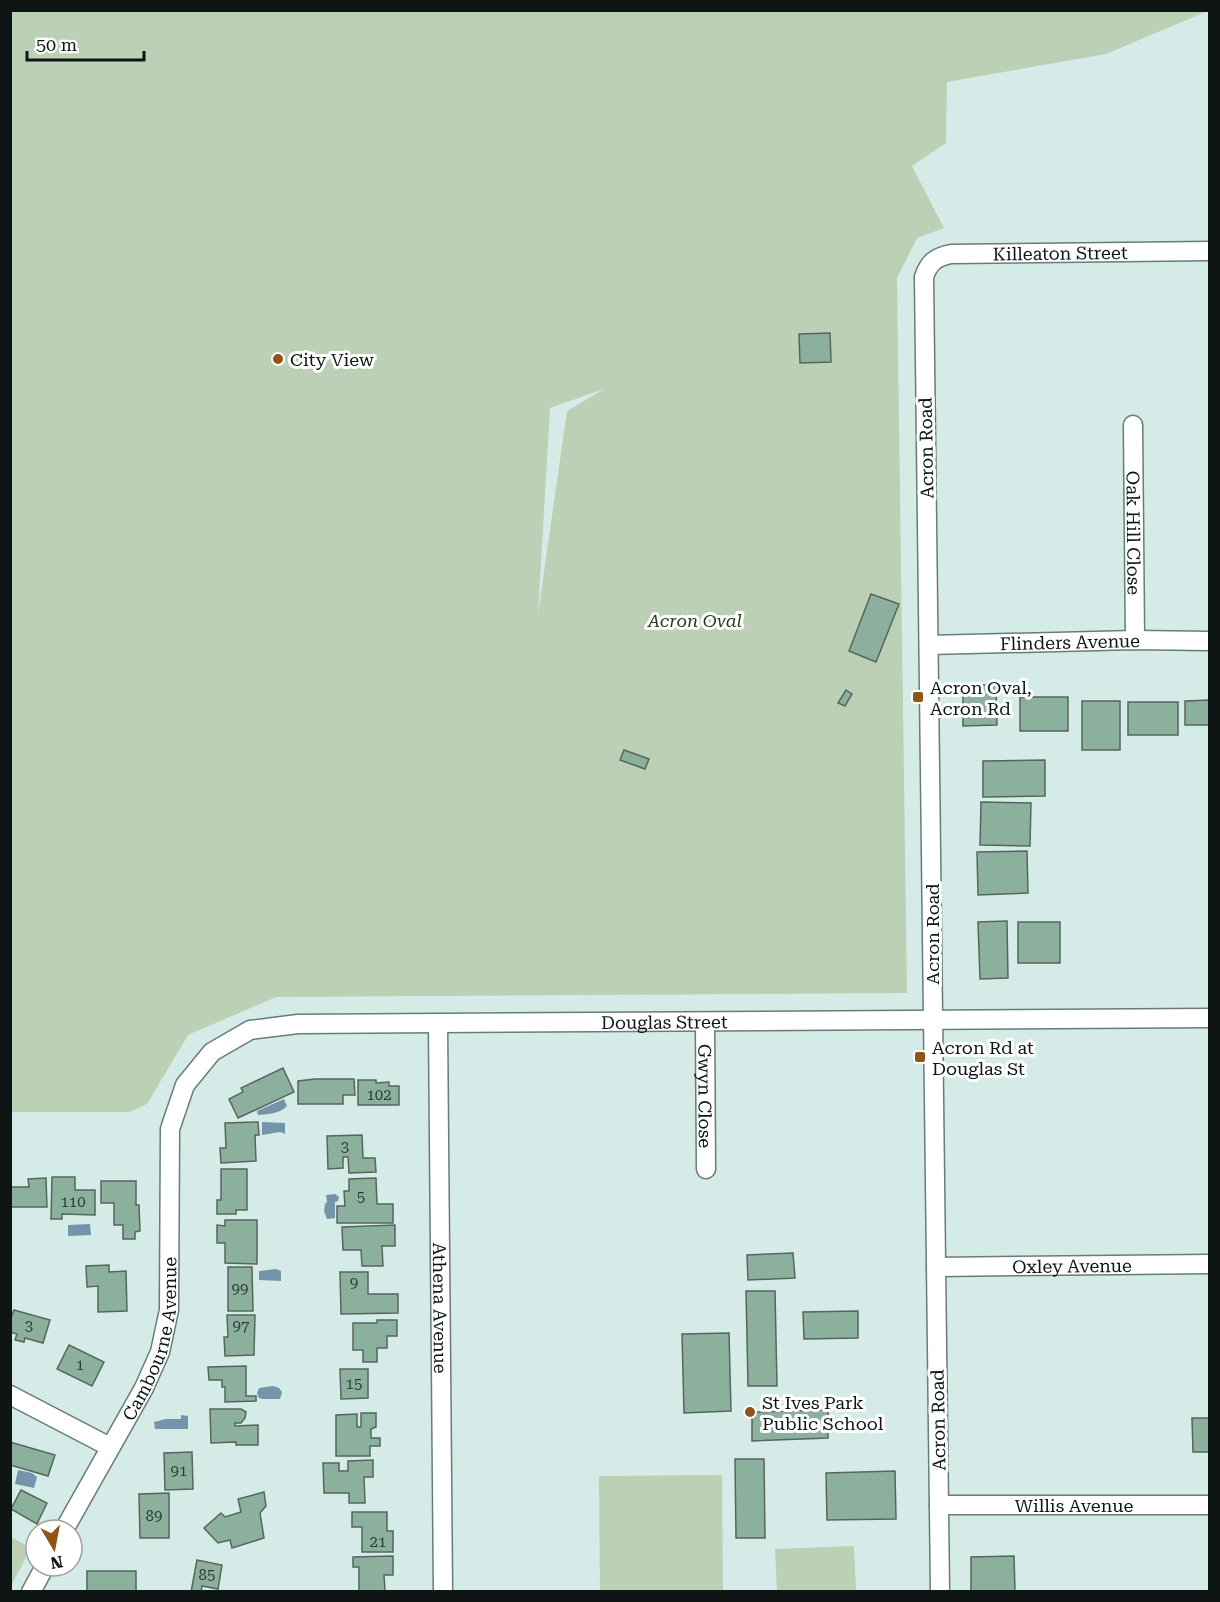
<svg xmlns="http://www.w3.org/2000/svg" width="1220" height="1602" font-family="'Roboto Serif',serif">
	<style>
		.green { fill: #bcd0b5; fill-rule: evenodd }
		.water { fill: #7494a9 }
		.building { fill: #8cb09e; stroke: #56665d; stroke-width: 1.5 }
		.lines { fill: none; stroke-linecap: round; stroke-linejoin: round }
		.street-casing { stroke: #687c79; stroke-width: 21 }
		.street { stroke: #fff; stroke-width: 18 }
		.poi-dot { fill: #905514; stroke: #fff; stroke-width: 2 }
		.labels { text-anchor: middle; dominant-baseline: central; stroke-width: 6; stroke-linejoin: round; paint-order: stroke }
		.number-label { font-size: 15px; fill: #2e3c36 }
		.street-label { font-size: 18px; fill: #0e1514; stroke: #fff }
		.poi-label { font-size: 18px; fill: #0e1514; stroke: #fff; text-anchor: start }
		.park-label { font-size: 18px; font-style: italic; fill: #224015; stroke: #fff }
	</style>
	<rect width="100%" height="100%" fill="#d5ebe8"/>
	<g class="green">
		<path d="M 10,11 L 1208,11 L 1106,54 L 947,82 L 946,143 L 912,166 L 944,228 L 917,238 L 897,278 L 907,993 L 276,997 L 188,1035 L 147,1104 L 130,1112 L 11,1112 ZM 604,389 L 567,411 L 538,614 L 550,408 Z"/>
		<path d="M 722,1475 L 723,1591 L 600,1591 L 599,1476 Z"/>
		<path d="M 11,1537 L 31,1548 L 11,1586 Z"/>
		<path d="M 854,1546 L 856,1591 L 777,1591 L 775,1549 Z"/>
	</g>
	<g class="water">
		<path d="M 284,1099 L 287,1106 C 279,1114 269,1114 258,1115 L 257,1111 Z"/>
		<path d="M 262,1122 L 285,1123 L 285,1134 L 280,1132 L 262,1135 Z"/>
		<path d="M 335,1194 L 339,1197 L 338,1201 L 335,1202 L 335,1218 L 327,1219 L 324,1211 L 325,1204 L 327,1202 L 326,1195 Z"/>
		<path d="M 90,1224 L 91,1235 L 68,1236 L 68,1225 Z"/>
		<path d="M 276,1269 L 281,1271 L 281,1281 L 259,1280 L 259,1271 Z"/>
		<path d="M 273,1386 L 279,1388 L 282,1392 L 280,1399 L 263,1399 L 259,1398 L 257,1393 L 259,1388 Z"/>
		<path d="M 181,1415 L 188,1416 L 188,1429 L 155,1429 L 154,1422 L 166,1419 L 181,1419 Z"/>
		<path d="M 18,1470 L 32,1473 L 37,1477 L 34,1488 L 15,1484 Z"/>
	</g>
	<g class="building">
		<path d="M 830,333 L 831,362 L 800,363 L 799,334 Z"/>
		<path d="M 871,594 L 899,604 L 876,662 L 849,651 Z"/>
		<path d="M 963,685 L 996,685 L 997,725 L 963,726 Z"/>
		<path d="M 846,690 L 852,694 L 845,706 L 838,703 Z"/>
		<rect x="1020" y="697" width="48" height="34"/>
		<path d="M 1210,700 L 1210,725 L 1185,725 L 1185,701 Z"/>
		<rect x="1082" y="701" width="38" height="49"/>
		<rect x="1128" y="702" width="50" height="33"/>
		<path d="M 624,750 L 649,759 L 645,769 L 620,760 Z"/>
		<path d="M 1045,760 L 1045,796 L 983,797 L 983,761 Z"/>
		<path d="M 981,802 L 1031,803 L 1030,846 L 980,845 Z"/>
		<path d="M 1027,851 L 1028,893 L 978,895 L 977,852 Z"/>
		<path d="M 1007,921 L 1008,978 L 980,979 L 978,922 Z"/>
		<rect x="1018" y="922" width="42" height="41"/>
		<path d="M 283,1068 L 294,1092 L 238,1118 L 229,1099 L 243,1092 L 241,1088 Z"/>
		<path d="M 315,1079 L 354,1079 L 355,1095 L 343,1095 L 343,1104 L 298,1104 L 298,1081 Z"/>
		<path d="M 358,1080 L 376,1080 L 376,1083 L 389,1082 L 389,1086 L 399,1086 L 399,1105 L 358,1105 Z"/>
		<path d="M 258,1122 L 259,1135 L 255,1135 L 256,1161 L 221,1163 L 220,1148 L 226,1148 L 225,1123 Z"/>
		<path d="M 362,1135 L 363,1158 L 375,1158 L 376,1172 L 349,1173 L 348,1157 L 343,1157 L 343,1168 L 328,1169 L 327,1136 Z"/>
		<path d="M 221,1169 L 247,1169 L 247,1210 L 236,1210 L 236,1214 L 217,1214 L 217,1200 L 221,1200 Z"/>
		<path d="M 52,1177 L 75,1177 L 75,1190 L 95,1190 L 95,1215 L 62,1214 L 62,1219 L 51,1219 Z"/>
		<path d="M 46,1178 L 47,1207 L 10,1207 L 10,1187 L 29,1187 L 28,1179 Z"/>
		<path d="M 376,1178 L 377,1204 L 393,1204 L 393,1223 L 337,1223 L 337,1206 L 345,1206 L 344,1191 L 349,1191 L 349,1179 Z"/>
		<path d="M 101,1181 L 136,1181 L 136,1205 L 139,1205 L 140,1231 L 135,1232 L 135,1239 L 123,1239 L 123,1225 L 114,1225 L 114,1203 L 101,1203 Z"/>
		<path d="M 225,1220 L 257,1220 L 257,1264 L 225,1263 L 225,1243 L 217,1243 L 217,1225 L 225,1226 Z"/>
		<path d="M 395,1225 L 395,1246 L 382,1246 L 383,1266 L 362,1266 L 361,1250 L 343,1250 L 342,1227 Z"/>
		<path d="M 793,1253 L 795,1278 L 748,1280 L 747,1255 Z"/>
		<path d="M 109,1265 L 109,1272 L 126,1271 L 127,1311 L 98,1312 L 98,1286 L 87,1287 L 86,1266 Z"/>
		<path d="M 228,1267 L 252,1267 L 253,1311 L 228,1311 Z"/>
		<path d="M 340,1272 L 368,1272 L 368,1294 L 398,1294 L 398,1313 L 341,1314 Z"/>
		<path d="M 746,1291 L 775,1291 L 777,1386 L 748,1386 Z"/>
		<path d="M 14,1310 L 50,1320 L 43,1343 L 25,1338 L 24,1342 L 15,1340 L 17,1334 L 10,1332 L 10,1320 Z"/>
		<path d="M 858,1311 L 858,1338 L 804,1339 L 803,1312 Z"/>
		<path d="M 227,1315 L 255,1315 L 254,1355 L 225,1356 L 224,1337 L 228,1337 Z"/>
		<path d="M 377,1320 L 397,1320 L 397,1336 L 387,1336 L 387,1348 L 377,1348 L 377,1362 L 363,1362 L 363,1350 L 353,1350 L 353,1323 L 377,1323 Z"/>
		<path d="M 729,1333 L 731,1411 L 684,1413 L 682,1334 Z"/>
		<path d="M 69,1345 L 104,1362 L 92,1386 L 57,1369 Z"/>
		<path d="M 246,1366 L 246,1396 L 256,1396 L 256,1401 L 225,1402 L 225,1387 L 222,1387 L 222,1380 L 209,1380 L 208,1367 Z"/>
		<path d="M 340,1369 L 368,1369 L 368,1398 L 341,1399 Z"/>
		<path d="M 210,1409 L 241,1409 L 246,1412 L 245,1418 L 241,1423 L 235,1423 L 235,1426 L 258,1425 L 258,1445 L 236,1445 L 236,1442 L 211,1443 Z"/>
		<path d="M 828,1410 L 828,1438 L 752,1441 L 752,1412 Z"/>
		<path d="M 361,1413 L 376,1413 L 376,1427 L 371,1429 L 371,1438 L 380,1438 L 380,1446 L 370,1446 L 370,1456 L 336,1456 L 336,1415 L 357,1414 L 357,1427 L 361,1427 Z"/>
		<path d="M 1192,1418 L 1210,1418 L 1210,1452 L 1193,1452 Z"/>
		<path d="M 10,1442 L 55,1455 L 48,1476 L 10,1465 Z"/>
		<path d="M 192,1452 L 193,1489 L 165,1490 L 164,1453 Z"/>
		<path d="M 735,1459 L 764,1459 L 765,1538 L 736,1538 Z"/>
		<path d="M 373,1460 L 373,1477 L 364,1477 L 365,1503 L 349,1503 L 349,1493 L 324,1493 L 323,1463 L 339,1463 L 339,1471 L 348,1471 L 348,1461 Z"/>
		<path d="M 895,1471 L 896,1519 L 827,1520 L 826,1473 Z"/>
		<path d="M 21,1490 L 47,1503 L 37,1524 L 11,1509 Z"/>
		<path d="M 264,1492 L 266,1506 L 260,1513 L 264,1538 L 232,1548 L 230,1540 L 218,1543 L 204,1528 L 221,1513 L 225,1517 L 241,1512 L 238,1499 Z"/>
		<path d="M 169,1493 L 169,1538 L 140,1538 L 139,1494 Z"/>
		<path d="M 352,1512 L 387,1512 L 387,1531 L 393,1531 L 393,1552 L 362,1552 L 362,1527 L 352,1527 Z"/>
		<path d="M 393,1556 L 393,1575 L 384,1575 L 385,1592 L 359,1592 L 359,1567 L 353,1567 L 353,1557 Z"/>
		<path d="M 1014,1556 L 1015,1591 L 971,1592 L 971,1557 Z"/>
		<path d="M 197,1560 L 222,1565 L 218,1589 L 202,1586 L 201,1592 L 191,1592 Z"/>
		<rect x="87" y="1571" width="49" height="21"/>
	</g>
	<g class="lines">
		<defs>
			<g id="street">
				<path id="s1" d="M 1133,425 L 1135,640"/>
				<path id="s2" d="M 929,645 L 1135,640 L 1210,641"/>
				<path id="s3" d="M 705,1022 L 706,1169"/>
				<path id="s4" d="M 438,1024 L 443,1592"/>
				<path id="s5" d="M 936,1267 L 1210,1264"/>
				<path d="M 10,1395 L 110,1447"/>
				<path id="s6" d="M 939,1505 L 1210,1505"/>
				<path id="s7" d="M 64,1530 L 144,1388 L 160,1352 L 169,1310 L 170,1129 L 185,1085 L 212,1052 L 250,1030 L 298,1024 L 1210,1018"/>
				<path d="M 31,1592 L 45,1566"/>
				<path id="s8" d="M 940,1592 L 924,277 C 929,262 936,257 951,254 L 1210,251"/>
			</g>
		</defs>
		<use href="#street" class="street-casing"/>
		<use href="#street" class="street"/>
	</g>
	<g class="poi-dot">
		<circle cx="278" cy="359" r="6"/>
		<rect x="912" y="691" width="12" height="12" rx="3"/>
		<rect x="914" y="1051" width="12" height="12" rx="3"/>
		<circle cx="750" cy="1412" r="6"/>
	</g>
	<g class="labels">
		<g class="number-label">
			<text x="379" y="1095">102</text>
			<text x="345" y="1147">3</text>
			<text x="361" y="1197">5</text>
			<text x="73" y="1202">110</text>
			<text x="354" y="1283">9</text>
			<text x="240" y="1289">99</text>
			<text x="29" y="1326">3</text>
			<text x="241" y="1326">97</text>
			<text x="80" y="1365">1</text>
			<text x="354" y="1384">15</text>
			<text x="179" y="1471">91</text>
			<text x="154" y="1516">89</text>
			<text x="378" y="1542">21</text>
			<text x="207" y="1575">85</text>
		</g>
		<g class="street-label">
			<text stroke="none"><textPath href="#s8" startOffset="1462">Killeaton Street</textPath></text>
			<text transform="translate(926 448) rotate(-91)">Acron Road</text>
			<text stroke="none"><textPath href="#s1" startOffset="108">Oak Hill Close</textPath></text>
			<text stroke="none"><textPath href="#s2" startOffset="141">Flinders Avenue</textPath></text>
			<text transform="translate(932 934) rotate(-90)">Acron Road</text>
			<text stroke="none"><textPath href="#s7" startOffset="974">Douglas Street</textPath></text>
			<text stroke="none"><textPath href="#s3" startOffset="74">Gwyn Close</textPath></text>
			<text stroke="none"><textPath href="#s5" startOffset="136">Oxley Avenue</textPath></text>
			<text stroke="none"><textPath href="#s4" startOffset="284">Athena Avenue</textPath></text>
			<text stroke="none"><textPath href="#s7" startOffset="213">Cambourne Avenue</textPath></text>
			<text transform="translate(938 1420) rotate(-91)">Acron Road</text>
			<text stroke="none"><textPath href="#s6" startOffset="135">Willis Avenue</textPath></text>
		</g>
		<g class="poi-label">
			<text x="290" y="359">City View</text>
			<text x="930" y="687">Acron Oval,<tspan x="930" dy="21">Acron Rd</tspan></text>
			<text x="932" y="1047">Acron Rd at<tspan x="932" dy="21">Douglas St</tspan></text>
			<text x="762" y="1402">St Ives Park<tspan x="762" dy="21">Public School</tspan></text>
		</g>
		<g class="park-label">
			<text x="695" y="620">Acron Oval</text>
		</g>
	</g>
	<rect width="1220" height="1602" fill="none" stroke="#0e1514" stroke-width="24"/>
	<g transform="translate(54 1548) rotate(170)"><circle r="28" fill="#ffffff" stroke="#9fa1a1" stroke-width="1.5"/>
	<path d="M0-4.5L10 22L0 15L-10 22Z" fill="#905514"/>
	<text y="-9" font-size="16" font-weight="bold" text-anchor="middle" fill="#0e1514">N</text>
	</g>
	<path d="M27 51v9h117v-9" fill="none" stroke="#0e1514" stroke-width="3"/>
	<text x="36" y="51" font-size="18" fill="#0e1514" stroke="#ffffff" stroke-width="4.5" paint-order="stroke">50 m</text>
</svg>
